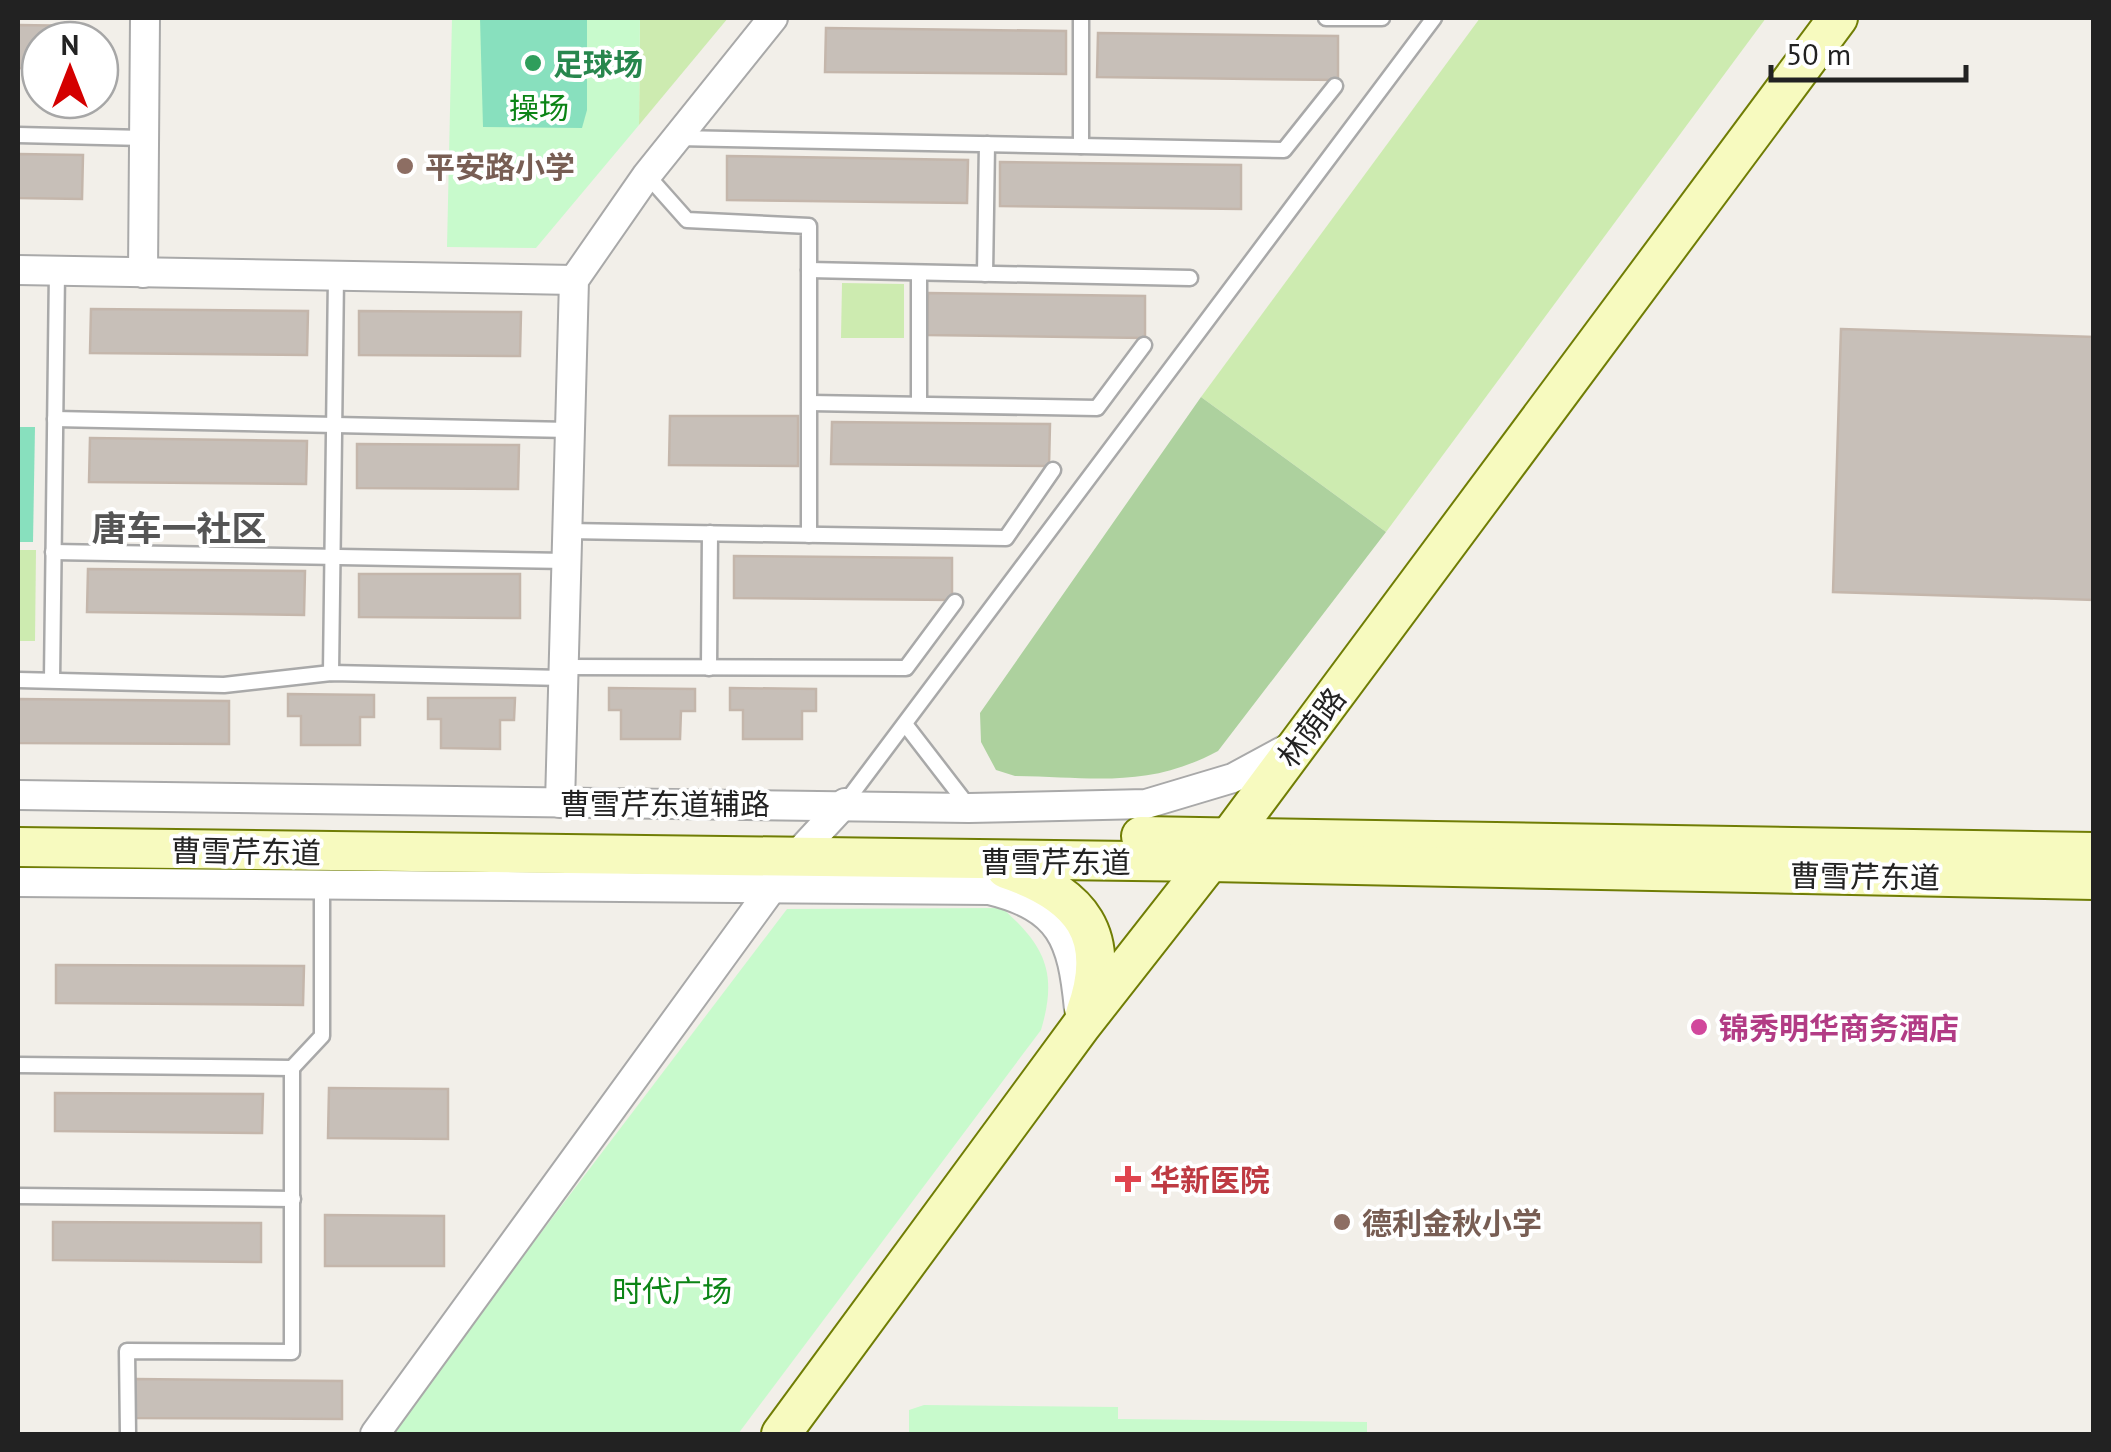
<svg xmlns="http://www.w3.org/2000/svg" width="2111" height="1452" font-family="'PT Sans','Noto Sans SC',sans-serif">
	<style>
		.grass { fill: #cdebb0 }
		.forest { fill: #add19e }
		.park { fill: #c8facc }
		.pitch { fill: #88e0be }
		.building { fill: #c7bfb8; stroke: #c4b6ab; stroke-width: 2.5 }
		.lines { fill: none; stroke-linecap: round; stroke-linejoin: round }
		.lane-casing { stroke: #a9a9a9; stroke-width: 19 }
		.street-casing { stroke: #a9a9a9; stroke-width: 32 }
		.secondary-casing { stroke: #707d05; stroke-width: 42 }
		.lane { stroke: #fff; stroke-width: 14 }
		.street { stroke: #fff; stroke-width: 28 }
		.secondary { stroke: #f7fabf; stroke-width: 38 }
		.leisure-dot { fill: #2e9e5b; stroke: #fff; stroke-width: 4 }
		.education-dot { fill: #8d6e63; stroke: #fff; stroke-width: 4 }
		.hotel-dot { fill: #d1479c; stroke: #fff; stroke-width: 4 }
		.health-dot { fill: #e0444e; stroke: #fff; stroke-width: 4 }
		.labels { text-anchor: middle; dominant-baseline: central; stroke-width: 8; stroke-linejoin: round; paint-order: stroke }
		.leisure-label { font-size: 30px; font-weight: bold; fill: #27864d; stroke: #fff; text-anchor: start }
		.park-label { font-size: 30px; fill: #0c8416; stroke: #fff }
		.education-label { font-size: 30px; font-weight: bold; fill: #785e54; stroke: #fff; text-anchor: start }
		.street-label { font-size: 30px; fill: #222; stroke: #fff }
		.hotel-label { font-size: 30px; font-weight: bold; fill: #b23c85; stroke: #fff; text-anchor: start }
		.health-label { font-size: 30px; font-weight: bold; fill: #be3a42; stroke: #fff; text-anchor: start }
		.quarter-label { font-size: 35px; font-weight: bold; fill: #555; stroke: #fff }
	</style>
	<rect width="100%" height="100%" fill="#f2efe9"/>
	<g class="grass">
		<path d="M 640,18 L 728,18 L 639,125 Z"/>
		<path d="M 1480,18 L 1766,18 L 1386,532 L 1201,397 Z"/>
		<path d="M 842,283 L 904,284 L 904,338 L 841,338 Z"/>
		<path d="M 18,550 L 36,550 L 35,641 L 18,641 Z"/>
	</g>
	<path class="forest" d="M 1201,397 L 1386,532 L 1218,751 C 1147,789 1093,777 1015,776 L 996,770 L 981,742 L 980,713 Z"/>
	<g class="park">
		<path d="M 452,18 L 640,18 L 639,125 L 536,248 L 447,247 Z"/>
		<path d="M 1002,908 C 1045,946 1058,973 1041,1030 L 738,1434 L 388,1434 L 787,909 Z"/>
		<path d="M 924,1405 L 1118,1407 L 1118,1419 L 1367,1422 L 1367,1434 L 909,1434 L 909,1410 Z"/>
	</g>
	<g class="pitch">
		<path d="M 480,18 L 587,18 L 587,110 L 582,128 L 483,127 Z"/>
		<path d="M 18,427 L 35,427 L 33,542 L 18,542 Z"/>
	</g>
	<g class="building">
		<path d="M 18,25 L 85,26 L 85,40 L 40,40 L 40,69 L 18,68 Z"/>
		<path d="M 826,28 L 1066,31 L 1066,74 L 825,72 Z"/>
		<path d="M 1098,33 L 1338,36 L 1338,80 L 1097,77 Z"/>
		<path d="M 18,154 L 83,155 L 82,199 L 18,198 Z"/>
		<path d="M 727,156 L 968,160 L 967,203 L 727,200 Z"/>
		<path d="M 1000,162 L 1241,165 L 1241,209 L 1000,206 Z"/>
		<path d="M 928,293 L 1145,296 L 1145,338 L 927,335 Z"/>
		<path d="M 91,309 L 308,311 L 307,355 L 90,353 Z"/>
		<path d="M 359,311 L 521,312 L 520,356 L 359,355 Z"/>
		<path d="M 1841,329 L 2094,337 L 2094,600 L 1833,592 Z"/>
		<path d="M 670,416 L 798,416 L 798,466 L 669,465 Z"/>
		<path d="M 832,422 L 1050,424 L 1049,466 L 831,464 Z"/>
		<path d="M 90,438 L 307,441 L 306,484 L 89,482 Z"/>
		<path d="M 357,444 L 519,445 L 518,489 L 357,488 Z"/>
		<path d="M 734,556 L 952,558 L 952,600 L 734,598 Z"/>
		<path d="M 88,569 L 305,571 L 304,615 L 87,612 Z"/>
		<path d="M 359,574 L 520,574 L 520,618 L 359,617 Z"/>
		<path d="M 609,688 L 695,689 L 695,711 L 681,711 L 680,739 L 621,739 L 621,710 L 609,710 Z"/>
		<path d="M 730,688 L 816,689 L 816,711 L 802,711 L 802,739 L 743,739 L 743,710 L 730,710 Z"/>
		<path d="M 288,694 L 374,695 L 374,717 L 360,717 L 360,745 L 301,745 L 301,716 L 288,716 Z"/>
		<path d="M 428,698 L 515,698 L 514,720 L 500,720 L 500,749 L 441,748 L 441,719 L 428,719 Z"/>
		<path d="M 18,699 L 229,701 L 229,744 L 18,743 Z"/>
		<path d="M 56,965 L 304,966 L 303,1005 L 56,1003 Z"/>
		<path d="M 329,1088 L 448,1089 L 448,1139 L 328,1138 Z"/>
		<path d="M 55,1093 L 263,1094 L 262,1133 L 55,1131 Z"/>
		<path d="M 325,1215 L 444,1216 L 444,1266 L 325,1266 Z"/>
		<path d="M 53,1222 L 261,1223 L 261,1262 L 53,1260 Z"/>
		<path d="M 135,1379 L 342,1381 L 342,1419 L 134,1418 Z"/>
	</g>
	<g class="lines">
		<defs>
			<g id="lane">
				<path d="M 1081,18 L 1081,146"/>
				<path d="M 1326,18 L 1382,18"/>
				<path d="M 18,135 L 144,138"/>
				<path d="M 677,138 L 1284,150 L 1335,86"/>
				<path d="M 647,175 L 687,220 L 809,226 L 809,535"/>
				<path d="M 809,270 L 1190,278"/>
				<path d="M 919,273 L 919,404"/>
				<path d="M 985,274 L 987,144"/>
				<path d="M 810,403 L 1097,408 L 1144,345"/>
				<path d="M 55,419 L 570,430"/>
				<path d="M 567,531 L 1006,538 L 1053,470"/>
				<path d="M 53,552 L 567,561"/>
				<path d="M 564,667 L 906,668 L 955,602"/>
				<path d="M 709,668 L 710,533"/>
				<path d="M 331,673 L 336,276"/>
				<path d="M 18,680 L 224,685 L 331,673 L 563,678"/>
				<path d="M 52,680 L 57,271"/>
				<path d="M 905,724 L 969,807"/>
				<path d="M 845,803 L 1434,18"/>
				<path d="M 18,1065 L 292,1068 L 322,1036 L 322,884"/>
				<path d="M 18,1196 L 293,1199"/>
				<path d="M 128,1434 L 127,1351 L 292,1352 L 292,1068"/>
			</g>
			<g id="street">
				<path d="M 18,270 L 574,280"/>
				<path d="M 143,273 L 145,18"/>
				<path d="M 18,795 L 969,808 L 1146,804 L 1233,778 L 1294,745"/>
				<path d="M 560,803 L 574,280 L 647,175 L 773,18"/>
				<path d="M 18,882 L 989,890 C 1062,908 1072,939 1079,1009"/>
				<path d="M 375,1434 L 793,859 L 845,803"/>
			</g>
			<g id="secondary">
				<path d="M 1141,836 L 2094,852"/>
				<path d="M 18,847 L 1210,862 L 2094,880"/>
				<path d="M 1006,869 C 1081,894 1114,935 1085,1014"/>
				<path d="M 781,1434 L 1081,1026 L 1230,836 L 1838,18"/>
			</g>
		</defs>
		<use href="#lane" class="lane-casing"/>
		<use href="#street" class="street-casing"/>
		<use href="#secondary" class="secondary-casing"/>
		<use href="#lane" class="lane"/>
		<use href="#street" class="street"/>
		<use href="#secondary" class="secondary"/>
	</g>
	<circle class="leisure-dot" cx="533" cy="63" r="10"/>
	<g class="education-dot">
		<circle cx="405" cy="166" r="10"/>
		<circle cx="1342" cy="1222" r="10"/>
	</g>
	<circle class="hotel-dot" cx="1699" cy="1027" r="10"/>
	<path class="health-dot" d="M1123 1164h10v10h10v10h-10v10h-10v-10h-10v-10h10z"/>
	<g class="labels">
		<g class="leisure-label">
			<text x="553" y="63">足球场</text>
		</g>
		<g class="park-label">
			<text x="539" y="107">操场</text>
			<text x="672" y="1290">时代广场</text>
		</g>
		<g class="education-label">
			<text x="425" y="166">平安路小学</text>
			<text x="1362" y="1222">德利金秋小学</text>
		</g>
		<g class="street-label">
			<text transform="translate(1311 727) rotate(-53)">林荫路</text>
			<text x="665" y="803">曹雪芹东道辅路</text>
			<text transform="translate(246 851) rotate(1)">曹雪芹东道</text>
			<text x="1056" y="861">曹雪芹东道</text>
			<text transform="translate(1865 876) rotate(1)">曹雪芹东道</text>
		</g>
		<g class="hotel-label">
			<text x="1719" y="1027">锦秀明华商务酒店</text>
		</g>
		<g class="health-label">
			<text x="1150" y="1179">华新医院</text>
		</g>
		<g class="quarter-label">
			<text x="179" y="528">唐车一社区</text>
		</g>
	</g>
	<rect width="2111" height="1452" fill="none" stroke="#222222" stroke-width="40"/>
	<g transform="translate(70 70)"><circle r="48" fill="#ffffff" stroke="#a7a7a7" stroke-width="2.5"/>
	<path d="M0-8L18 38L0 25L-18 38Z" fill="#d40000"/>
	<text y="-15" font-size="28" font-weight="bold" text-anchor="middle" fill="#222222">N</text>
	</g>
	<path d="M1771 65v15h195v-15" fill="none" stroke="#222222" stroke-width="5"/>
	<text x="1786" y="65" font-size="30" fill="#222222" stroke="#ffffff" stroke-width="8" paint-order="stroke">50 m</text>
</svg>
